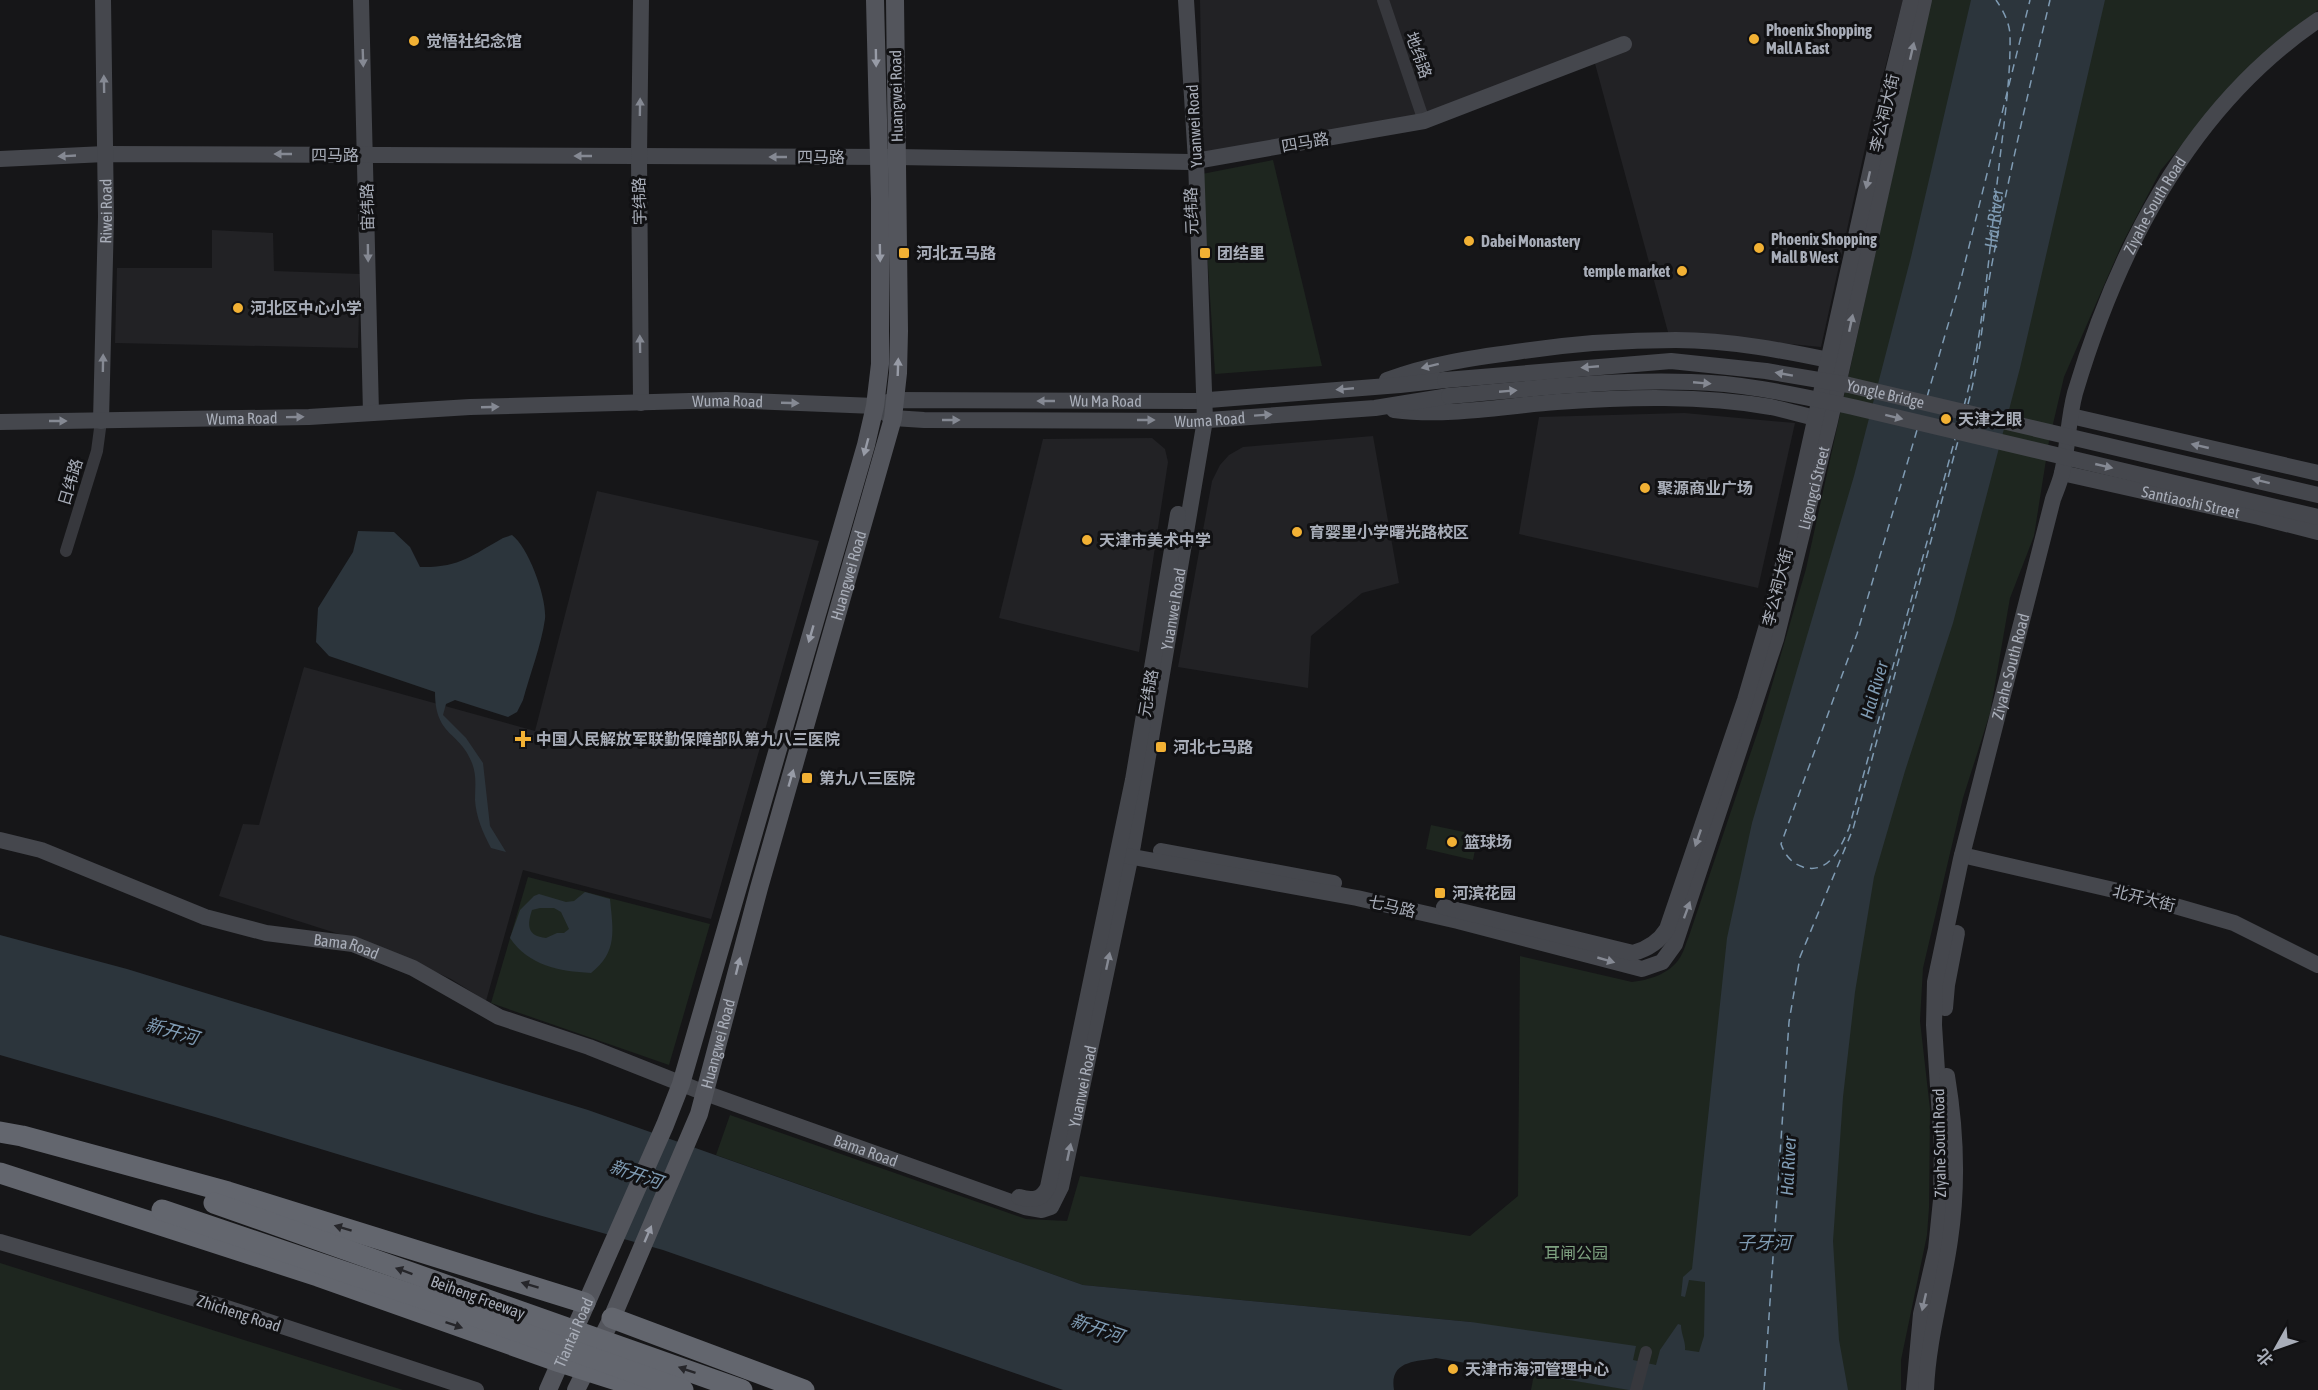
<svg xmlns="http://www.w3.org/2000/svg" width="2318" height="1390" font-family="'Asap Condensed','Noto Sans SC',sans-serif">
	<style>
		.built { fill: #222225 }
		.green { fill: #1e261f }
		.water { fill: #2c353c; fill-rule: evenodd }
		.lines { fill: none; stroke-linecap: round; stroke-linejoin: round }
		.ferry { stroke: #7f9bb3; stroke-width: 1.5; stroke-dasharray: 8 6; stroke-linecap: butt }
		.street { stroke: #37383d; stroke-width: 12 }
		.secondary { stroke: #45474d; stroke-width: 16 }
		.primary { stroke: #53555c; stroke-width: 18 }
		.highway { stroke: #63666e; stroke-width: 21 }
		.secondary-bridge { stroke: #45474d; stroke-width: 16 }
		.highway-bridge { stroke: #63666e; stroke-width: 21 }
		.oneway { fill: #858993 }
		.oneway2 { fill: #979ba6 }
		.oneway3 { fill: #26262a }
		.poi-dot { fill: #f2b134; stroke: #111113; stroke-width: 2 }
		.labels { text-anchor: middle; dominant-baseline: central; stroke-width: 6; stroke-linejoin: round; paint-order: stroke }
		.poi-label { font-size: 16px; font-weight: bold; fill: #a8adb8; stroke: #111113; text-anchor: start }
		.street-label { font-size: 16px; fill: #a8adb8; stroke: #111113 }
		.park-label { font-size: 16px; fill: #7fa381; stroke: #111113 }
		.water-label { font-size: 18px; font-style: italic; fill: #7f9bb3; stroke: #111113 }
	</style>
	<rect width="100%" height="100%" fill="#161618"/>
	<g class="built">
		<path d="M 1200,0 L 1903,0 L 1871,121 L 1821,347 L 1668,332 L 1594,60 L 1429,115 L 1203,155 Z"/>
		<path d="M 212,230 L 273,233 L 274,271 L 360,274 L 358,348 L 115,343 L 117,268 L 212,268 Z"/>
		<path d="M 1684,413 L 1795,423 L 1758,588 L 1519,534 L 1539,417 Z"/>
		<path d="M 1373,436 L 1399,583 L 1362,593 L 1311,636 L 1308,688 L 1178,667 L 1212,481 L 1220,465 L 1229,455 L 1243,447 Z"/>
		<path d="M 1152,438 L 1165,449 L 1168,462 L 1139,652 L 999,618 L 1043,439 Z"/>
		<path d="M 597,491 L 819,541 L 711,919 L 523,870 L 486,1001 L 451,979 L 383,948 L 219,896 L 243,824 L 259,825 L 304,667 L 535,731 Z"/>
	</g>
	<g class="green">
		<path d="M 1931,0 L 2318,0 L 2318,10 L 2279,41 L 2229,88 L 2161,170 L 2122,244 L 2064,377 L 2049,441 L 2034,536 L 2010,598 L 1990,713 L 1963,798 L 1923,968 L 1920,1021 L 1930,1109 L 1929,1208 L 1927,1235 L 1901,1360 L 1901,1390 L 1531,1390 L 1534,1374 L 1626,1389 L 1471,1322 L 1083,1285 L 716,1155 L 730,1115 L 1026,1219 L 1067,1221 L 1080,1176 L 1470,1236 L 1518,1196 L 1520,956 L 1632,982 C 1649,980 1669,974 1679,959 C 1684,952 1686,943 1689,936 L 1761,722 L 1806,569 Z"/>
		<path d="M 1273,160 L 1322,366 L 1215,374 L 1202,174 Z"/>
		<path d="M 1431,825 L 1478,835 L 1473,860 L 1426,849 Z"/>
		<path d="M 528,877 L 710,924 L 669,1065 L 491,1003 Z"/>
		<path d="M 0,1263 L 403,1390 L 0,1390 Z"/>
	</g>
	<g class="water">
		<path d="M 1971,0 L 2105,0 L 2020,368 L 1953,623 L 1905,771 L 1874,877 L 1855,992 L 1843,1097 L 1833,1241 L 1839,1340 L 1848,1390 L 1629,1390 L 1436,1358 C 1416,1362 1389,1360 1394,1390 L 1063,1390 L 663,1250 L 535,1214 L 215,1117 L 0,1055 L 0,935 L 127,969 L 588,1110 L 1083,1285 L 1471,1322 L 1636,1346 L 1633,1360 L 1656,1365 L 1660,1350 L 1678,1324 L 1681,1325 C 1681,1334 1686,1342 1685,1350 L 1699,1352 L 1704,1336 L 1705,1282 L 1689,1280 L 1685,1297 L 1681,1296 L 1683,1277 L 1692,1269 L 1727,938 L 1752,823 L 1854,476 L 1911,257 Z"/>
		<path d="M 358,531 L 394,532 L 410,547 L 420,567 C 459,568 471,556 503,538 L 512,535 C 529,548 547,598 545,619 C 541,646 530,674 523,700 L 517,712 L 508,717 L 455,700 L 446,704 L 443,715 L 466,738 L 483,763 L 490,826 L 506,852 L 491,848 C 483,833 476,817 475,800 C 475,787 477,776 472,763 C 460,731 435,737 435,692 L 329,656 L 316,642 L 318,608 L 353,552 Z"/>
		<path d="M 585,892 L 610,899 C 613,930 618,952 591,973 C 559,971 529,966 510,938 L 520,910 L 534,896 L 539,894 L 566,902 L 574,901 ZM 540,908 L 554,908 L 561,912 L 569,929 L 564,933 L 557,933 L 546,938 C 527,936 527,925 532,910 Z"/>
	</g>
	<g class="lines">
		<g class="ferry">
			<path d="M 1927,397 L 1959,287 L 2030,0"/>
			<path d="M 1968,404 C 1980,360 1983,314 1991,269 C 2008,179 2029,89 2050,0"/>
			<path id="s1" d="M 1964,406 C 1984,331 1989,252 1998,175 C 2003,129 2011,80 2010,34 C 2009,22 2003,10 1996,0"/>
			<path d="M 1917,430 L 1857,634 L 1781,844 C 1785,855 1791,863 1803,867 C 1829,875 1841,847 1849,828 L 1955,439"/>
			<path d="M 1764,1390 L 1789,1022 L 1800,957 L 1853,829 L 1958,441"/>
		</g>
		<g class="street">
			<path d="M 1383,0 L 1424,121"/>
			<path d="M 66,551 L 97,451 L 101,421"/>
			<path d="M 1636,1390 L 1646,1352"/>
		</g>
		<g class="secondary">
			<path d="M 361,0 L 371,413"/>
			<path d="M 0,159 L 105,154 L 897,157 L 1190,162 L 1424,121 L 1624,44"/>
			<path d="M 1387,380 C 1430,364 1471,358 1516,352 C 1568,344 1623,340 1676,340 C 1730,340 1786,351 1838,362"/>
			<path d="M 641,403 L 639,156 L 641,0"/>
			<path id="s2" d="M 884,403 L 896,400 L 1196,401 L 1400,385 L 1445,380"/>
			<path d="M 1394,410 C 1448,417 1503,406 1557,402 C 1628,397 1701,395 1771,407 C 1789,411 1806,416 1824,420"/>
			<path d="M 2071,416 L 2318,473"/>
			<path id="s3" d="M 101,421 L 106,217 L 103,0"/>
			<path id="s4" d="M 0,422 L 309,417 L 470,407 L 726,400 L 875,406 L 893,418 L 924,420 L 1194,421 L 1375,408 L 1449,396"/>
			<path id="s5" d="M 2062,473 L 2259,517 L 2318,532"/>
			<path id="s6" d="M 0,840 L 41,850 L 205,917 L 266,933 L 353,944 L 413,968 L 499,1017 L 589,1047 L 705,1093 L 1025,1207 L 1042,1210 L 1051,1207 L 1061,1187 L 1133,845 L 1205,420 L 1196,161 L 1186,0"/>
			<path d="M 1161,851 L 1334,883"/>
			<path id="s7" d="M 1122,855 L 1357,898 L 1458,921 L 1642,969 L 1662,962 L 1675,944 L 1776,639 L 1830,421 L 1924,0"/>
			<path d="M 1962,855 L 2144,897 L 2234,923 L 2318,965"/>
			<path d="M 1444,907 L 1633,953 C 1648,949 1659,942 1667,929 L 1745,700 L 1777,591 L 1886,101 L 1911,0"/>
			<path d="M 1945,1008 L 1947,985 L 1957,933"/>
			<path d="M 1019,1197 C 1032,1201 1042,1200 1048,1187 L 1133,780 L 1178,514"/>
			<path d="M 0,1242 L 224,1307 L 476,1390"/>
			<path id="s8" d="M 1914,1390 L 1921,1314 L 1936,1249 L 1941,1200 L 1942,1148 L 1934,1025 L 1935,982 L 1961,859 L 2053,499 C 2056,491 2060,482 2062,473 C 2068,447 2068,419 2075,393 C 2118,248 2190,107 2318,20"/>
			<path d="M 1926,1390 C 1928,1339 1943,1290 1950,1240 C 1958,1186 1956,1130 1947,1076"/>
		</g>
		<g class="primary">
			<path id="s9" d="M 548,1390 L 665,1125 L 681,1084 L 866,445 L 875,406 L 880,364 L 880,199 L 875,0"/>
			<path id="s10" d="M 576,1390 L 612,1318 L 699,1114 L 759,888 L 893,418 L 898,373 L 899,331 L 895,0"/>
		</g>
		<g class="highway">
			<path d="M 0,1132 L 22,1136 L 228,1192 L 585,1303"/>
			<path d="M 0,1173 L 318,1276 L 560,1362 L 648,1390"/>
			<path d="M 612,1318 L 804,1390"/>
		</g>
		<g class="secondary-bridge">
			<path id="s11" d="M 1445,380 L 1671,361 L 1766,371 L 1849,385 L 2318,495"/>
			<path d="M 1449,396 C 1529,389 1610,379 1691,382 C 1745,383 1800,396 1853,407 L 2318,517"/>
		</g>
		<g class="highway-bridge">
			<path d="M 214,1203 L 742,1390"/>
			<path d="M 162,1210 L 466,1313 L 683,1390"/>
		</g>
	</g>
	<defs><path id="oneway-solid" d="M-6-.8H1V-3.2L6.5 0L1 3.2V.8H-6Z" transform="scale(1.5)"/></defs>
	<g class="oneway">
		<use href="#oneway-solid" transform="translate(1912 51) rotate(-77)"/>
		<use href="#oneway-solid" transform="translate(363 58) rotate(88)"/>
		<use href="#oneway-solid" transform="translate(104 84) rotate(-91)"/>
		<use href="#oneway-solid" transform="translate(640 107) rotate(-89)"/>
		<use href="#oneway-solid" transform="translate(283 154) rotate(-180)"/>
		<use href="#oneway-solid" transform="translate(67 156) rotate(177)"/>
		<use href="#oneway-solid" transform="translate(583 156) rotate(-180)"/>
		<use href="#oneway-solid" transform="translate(778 157) rotate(-180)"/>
		<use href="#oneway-solid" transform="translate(1868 180) rotate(103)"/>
		<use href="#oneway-solid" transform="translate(368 253) rotate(89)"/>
		<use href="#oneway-solid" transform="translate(1851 323) rotate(-78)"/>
		<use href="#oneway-solid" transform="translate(640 344) rotate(-91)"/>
		<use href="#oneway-solid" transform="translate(103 363) rotate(-89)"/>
		<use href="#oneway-solid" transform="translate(1430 366) rotate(166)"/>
		<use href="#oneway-solid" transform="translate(1590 367) rotate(175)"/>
		<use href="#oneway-solid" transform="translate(1784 374) rotate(-170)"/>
		<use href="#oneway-solid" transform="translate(1702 383) rotate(5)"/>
		<use href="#oneway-solid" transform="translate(1345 389) rotate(175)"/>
		<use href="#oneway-solid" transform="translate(1508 391) rotate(-5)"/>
		<use href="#oneway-solid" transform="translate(1046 401) rotate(-180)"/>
		<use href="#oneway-solid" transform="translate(790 403) rotate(2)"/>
		<use href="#oneway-solid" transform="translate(490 407) rotate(-2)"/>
		<use href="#oneway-solid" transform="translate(1263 415) rotate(-4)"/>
		<use href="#oneway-solid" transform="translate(295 417) rotate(-1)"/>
		<use href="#oneway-solid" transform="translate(1894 417) rotate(14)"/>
		<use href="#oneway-solid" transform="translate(951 420)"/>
		<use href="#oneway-solid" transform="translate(1146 420)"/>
		<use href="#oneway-solid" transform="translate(58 421)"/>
		<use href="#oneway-solid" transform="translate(2200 446) rotate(-167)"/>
		<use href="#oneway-solid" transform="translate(2104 466) rotate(13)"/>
		<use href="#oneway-solid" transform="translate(2261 481) rotate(-166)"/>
		<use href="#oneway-solid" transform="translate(1698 838) rotate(109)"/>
		<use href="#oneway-solid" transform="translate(1687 910) rotate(-70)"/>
		<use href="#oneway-solid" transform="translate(1606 960) rotate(16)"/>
		<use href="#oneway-solid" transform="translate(1108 961) rotate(-78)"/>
		<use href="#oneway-solid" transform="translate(1069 1152) rotate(-78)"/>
		<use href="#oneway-solid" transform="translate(1924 1302) rotate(103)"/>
	</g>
	<g class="oneway2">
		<use href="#oneway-solid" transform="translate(876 58) rotate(89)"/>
		<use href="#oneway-solid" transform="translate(880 253) rotate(89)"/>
		<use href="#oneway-solid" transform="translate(898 367) rotate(-88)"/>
		<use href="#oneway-solid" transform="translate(866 447) rotate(105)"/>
		<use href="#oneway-solid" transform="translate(811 634) rotate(106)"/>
		<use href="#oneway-solid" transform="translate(791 778) rotate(-74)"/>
		<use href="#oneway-solid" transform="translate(738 966) rotate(-76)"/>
		<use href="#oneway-solid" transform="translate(648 1234) rotate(-67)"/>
	</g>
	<g class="oneway3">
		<use href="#oneway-solid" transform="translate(343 1228) rotate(-163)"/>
		<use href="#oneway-solid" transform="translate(404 1271) rotate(-160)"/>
		<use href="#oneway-solid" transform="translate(530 1285) rotate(-163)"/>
		<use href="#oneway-solid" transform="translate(454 1325) rotate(19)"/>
		<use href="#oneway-solid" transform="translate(687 1370) rotate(-161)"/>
	</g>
	<g class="poi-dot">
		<circle cx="1754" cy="39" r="6"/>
		<circle cx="414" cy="41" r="6"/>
		<circle cx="1469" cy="241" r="6"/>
		<circle cx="1759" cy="248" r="6"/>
		<rect x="898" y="247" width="12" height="12" rx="3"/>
		<rect x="1199" y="247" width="12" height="12" rx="3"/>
		<circle cx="1682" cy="271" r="6"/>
		<circle cx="238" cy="308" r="6"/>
		<circle cx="1946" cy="419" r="6"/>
		<circle cx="1645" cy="488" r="6"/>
		<circle cx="1297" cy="532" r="6"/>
		<circle cx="1087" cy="540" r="6"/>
		<path d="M520 730h6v6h6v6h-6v6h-6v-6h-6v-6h6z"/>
		<rect x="1155" y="741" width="12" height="12" rx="3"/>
		<rect x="801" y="772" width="12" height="12" rx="3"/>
		<circle cx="1452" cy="842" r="6"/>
		<rect x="1434" y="887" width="12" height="12" rx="3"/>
		<circle cx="1453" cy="1369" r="6"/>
	</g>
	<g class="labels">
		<g class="poi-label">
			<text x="1766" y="30">Phoenix Shopping<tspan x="1766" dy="18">Mall A East</tspan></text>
			<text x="426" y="41">觉悟社纪念馆</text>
			<text x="1771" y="239">Phoenix Shopping<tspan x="1771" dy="18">Mall B West</tspan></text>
			<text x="1481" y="241">Dabei Monastery</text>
			<text x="916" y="253">河北五马路</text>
			<text x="1217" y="253">团结里</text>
			<text x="1670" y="271" text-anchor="end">temple market</text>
			<text x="250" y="308">河北区中心小学</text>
			<text x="1958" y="419">天津之眼</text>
			<text x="1657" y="488">聚源商业广场</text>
			<text x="1309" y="532">育婴里小学曙光路校区</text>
			<text x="1099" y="540">天津市美术中学</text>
			<text x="536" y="739">中国人民解放军联勤保障部队第九八三医院</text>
			<text x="1173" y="747">河北七马路</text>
			<text x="819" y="778">第九八三医院</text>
			<text x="1464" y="842">篮球场</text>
			<text x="1452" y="893">河滨花园</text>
			<text x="1465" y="1369">天津市海河管理中心</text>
		</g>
		<g class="street-label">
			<text transform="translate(1419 55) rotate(71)">地纬路</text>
			<text transform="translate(896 96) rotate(-91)">Huangwei Road</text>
			<text transform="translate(1884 113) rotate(-77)">李公祠大街</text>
			<text transform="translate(1194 126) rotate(-93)">Yuanwei Road</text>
			<text transform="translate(1305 142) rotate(-10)">四马路</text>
			<text x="335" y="155">四马路</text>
			<text x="821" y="157">四马路</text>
			<text transform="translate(639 201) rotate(-91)">宇纬路</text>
			<text stroke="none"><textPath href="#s8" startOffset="1221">Ziyahe South Road</textPath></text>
			<text transform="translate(367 207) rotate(-91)">宙纬路</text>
			<text stroke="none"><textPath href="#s3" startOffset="210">Riwei Road</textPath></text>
			<text transform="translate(1191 211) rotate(-92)">元纬路</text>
			<text stroke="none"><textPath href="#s11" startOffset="444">Yongle Bridge</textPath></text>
			<text stroke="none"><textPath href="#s2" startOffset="222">Wu Ma Road</textPath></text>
			<text stroke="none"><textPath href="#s4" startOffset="728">Wuma Road</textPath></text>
			<text stroke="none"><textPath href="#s4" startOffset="242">Wuma Road</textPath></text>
			<text stroke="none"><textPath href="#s4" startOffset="1214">Wuma Road</textPath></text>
			<text transform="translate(70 482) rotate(-73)">日纬路</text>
			<text stroke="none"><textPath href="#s7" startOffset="1053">Ligongci Street</textPath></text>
			<text stroke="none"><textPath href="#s5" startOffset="132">Santiaoshi Street</textPath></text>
			<text stroke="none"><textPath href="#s10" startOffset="861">Huangwei Road</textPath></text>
			<text transform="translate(1777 587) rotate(-76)">李公祠大街</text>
			<text stroke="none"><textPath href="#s6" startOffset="1731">Yuanwei Road</textPath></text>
			<text stroke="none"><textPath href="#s8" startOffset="735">Ziyahe South Road</textPath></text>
			<text transform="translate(1148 693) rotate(-80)">元纬路</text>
			<text transform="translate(2144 898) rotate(14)">北开大街</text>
			<text transform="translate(1392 906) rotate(13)">七马路</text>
			<text stroke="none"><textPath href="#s6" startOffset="364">Bama Road</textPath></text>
			<text stroke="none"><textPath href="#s10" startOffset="375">Huangwei Road</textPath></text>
			<text stroke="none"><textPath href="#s6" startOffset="1245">Yuanwei Road</textPath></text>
			<text transform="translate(1939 1143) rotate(-91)">Ziyahe South Road</text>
			<text stroke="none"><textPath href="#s6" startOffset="924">Bama Road</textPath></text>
			<text transform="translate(478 1297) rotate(20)">Beiheng Freeway</text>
			<text transform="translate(239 1313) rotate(18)">Zhicheng Road</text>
			<text stroke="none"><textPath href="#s9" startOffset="63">Tiantai Road</textPath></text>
		</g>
		<g class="park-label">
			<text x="1576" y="1253">耳闸公园</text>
		</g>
		<g class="water-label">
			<text stroke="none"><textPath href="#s1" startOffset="190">Hai River</textPath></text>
			<text transform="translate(1874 690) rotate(-74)">Hai River</text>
			<text transform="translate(172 1031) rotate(16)">新开河</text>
			<text transform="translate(1788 1166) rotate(-87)">Hai River</text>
			<text transform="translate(636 1174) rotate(19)">新开河</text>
			<text x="1764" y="1242">子牙河</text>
			<text transform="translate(1097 1328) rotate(19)">新开河</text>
		</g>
	</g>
	<g transform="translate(2276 1348) rotate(230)" stroke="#111113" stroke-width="4.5" paint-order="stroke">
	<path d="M0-4.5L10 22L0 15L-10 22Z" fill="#a8adb8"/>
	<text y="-9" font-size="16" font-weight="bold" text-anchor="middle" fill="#a8adb8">北</text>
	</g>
</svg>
